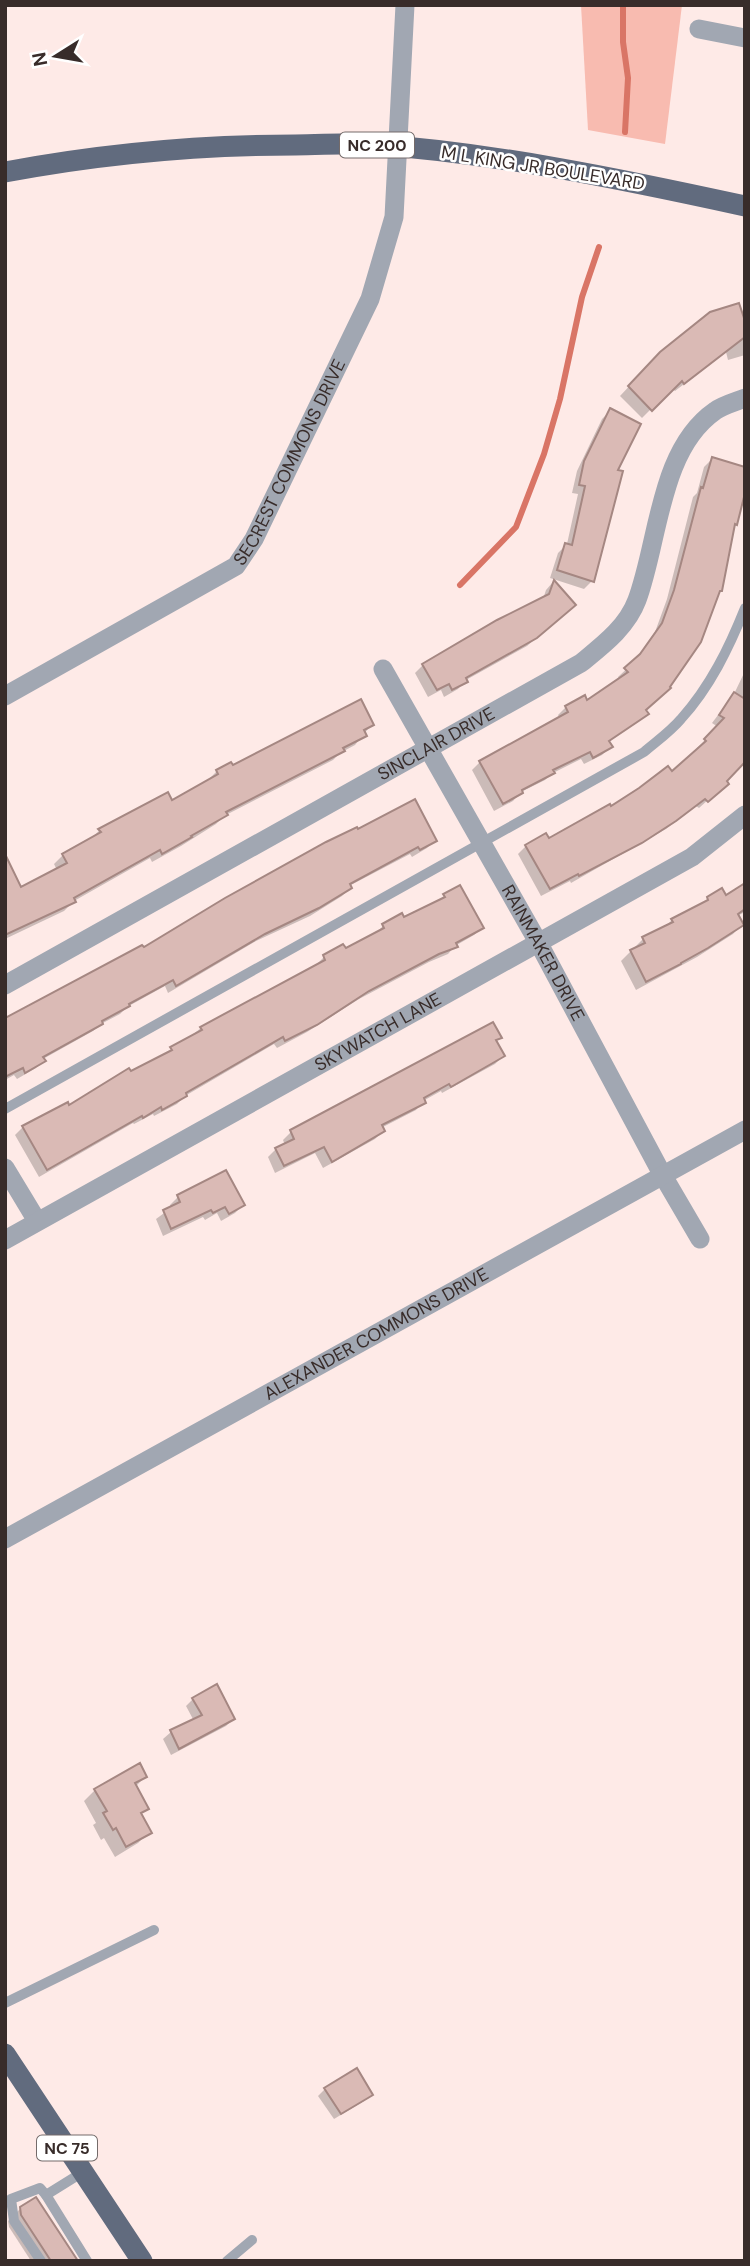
<svg xmlns="http://www.w3.org/2000/svg" width="750" height="2266" font-family="'DM Sans',sans-serif">
	<style>
		.green { fill: #f8bbb0 }
		.shadow { fill: #0003 }
		.lines { fill: none; stroke-linecap: round; stroke-linejoin: round }
		.stream { stroke: #d97566; stroke-width: 6 }
		.building { fill: #dabab5; stroke: #a58782; stroke-width: 2 }
		.lane { stroke: #a1a7b2; stroke-width: 10 }
		.street { stroke: #a1a7b2; stroke-width: 19 }
		.primary { stroke: #616b7e; stroke-width: 21 }
		.labels { text-anchor: middle; dominant-baseline: central; stroke-width: 5; stroke-linejoin: round; paint-order: stroke }
		.shield { fill: #fff; stroke: #746b6a; stroke-width: 2 }
		.shield-label { font-size: 16px; font-weight: bold; fill: #382c2a }
		.street-label { font-size: 18px; fill: #382c2a; stroke: #fff }
	</style>
	<rect width="100%" height="100%" fill="#feeae7"/>
	<path class="green" d="M 581,5 L 682,5 L 665,144 L 588,130 Z"/>
	<g class="shadow">
		<path d="M 741,315 L 745,315 L 745,355 L 728,360 L 726,352 L 675,391 L 672,388 L 642,418 L 620,396 L 651,363 Z"/>
		<path d="M 610,411 L 616,472 L 592,581 L 584,589 L 550,578 L 558,553 L 567,544 L 578,494 L 572,493 L 577,471 L 602,419 Z"/>
		<path d="M 712,459 L 745,468 L 745,498 L 735,524 L 601,744 L 610,747 L 602,755 L 584,764 L 581,759 L 551,774 L 545,780 L 521,792 L 513,801 L 494,811 L 472,770 L 480,762 L 560,719 L 558,715 L 566,707 L 587,702 L 620,680 L 618,677 L 635,661 L 655,632 L 667,599 L 693,497 L 697,493 L 704,467 Z"/>
		<path d="M 553,582 L 565,613 L 527,646 L 466,680 L 458,689 L 444,697 L 441,690 L 428,697 L 415,673 L 423,665 L 543,599 L 546,590 Z"/>
		<path d="M 745,671 L 745,760 L 724,781 L 718,791 L 699,808 L 696,806 L 666,829 L 571,883 L 570,881 L 541,896 L 518,854 L 526,846 L 548,841 L 671,773 L 699,750 L 697,748 L 718,727 L 712,723 L 734,694 Z"/>
		<path d="M 372,724 L 355,745 L 340,753 L 333,760 L 224,816 L 216,824 L 181,846 L 152,862 L 150,858 L 74,901 L 64,911 L 5,939 L 5,882 L 20,889 L 57,870 L 54,864 L 63,855 L 90,839 L 100,830 L 171,802 L 208,780 L 217,771 Z"/>
		<path d="M 435,840 L 427,848 L 412,857 L 410,854 L 349,886 L 350,888 L 342,896 L 310,916 L 256,941 L 168,993 L 165,986 L 127,1007 L 120,1014 L 101,1024 L 93,1031 L 43,1059 L 36,1068 L 17,1079 L 14,1075 L 5,1080 L 5,1020 L 143,949 Z"/>
		<path d="M 745,882 L 745,912 L 737,916 L 742,924 L 733,934 L 697,957 L 636,990 L 621,961 L 643,939 L 664,928 L 672,920 L 700,906 L 708,899 L 726,897 Z"/>
		<path d="M 444,896 L 482,928 L 474,935 L 455,946 L 448,954 L 429,962 L 359,999 L 307,1032 L 277,1048 L 274,1044 L 185,1096 L 177,1104 L 154,1116 L 153,1114 L 134,1124 L 133,1123 L 39,1177 L 15,1135 L 23,1127 L 69,1107 L 165,1056 L 201,1028 L 317,967 L 316,965 L 324,957 L 345,951 L 375,934 L 383,926 L 438,902 Z"/>
		<path d="M 493,1024 L 500,1037 L 495,1042 L 503,1056 L 495,1064 L 442,1093 L 441,1091 L 423,1101 L 416,1110 L 381,1128 L 383,1131 L 375,1139 L 323,1168 L 315,1153 L 275,1173 L 268,1157 L 276,1149 L 285,1145 L 283,1140 L 291,1132 Z"/>
		<path d="M 225,1173 L 243,1205 L 235,1213 L 221,1221 L 217,1213 L 205,1220 L 203,1217 L 163,1236 L 156,1219 L 171,1208 L 170,1205 L 178,1197 Z"/>
		<path d="M 193,1699 L 233,1719 L 226,1726 L 171,1755 L 163,1739 L 171,1732 L 194,1721 L 186,1706 Z"/>
		<path d="M 145,1777 L 135,1787 L 147,1808 L 140,1815 L 149,1832 L 138,1843 L 115,1857 L 104,1838 L 101,1840 L 93,1825 L 96,1823 L 84,1801 L 95,1790 Z"/>
		<path d="M 325,2089 L 370,2094 L 364,2101 L 334,2119 L 318,2096 Z"/>
		<path d="M 21,2208 L 76,2261 L 31,2261 L 9,2227 L 8,2221 Z"/>
	</g>
	<g class="lines">
		<g class="stream">
			<path d="M 623,5 L 623,42 L 628,78 L 625,132"/>
			<path d="M 460,585 L 516,527 L 544,454 L 560,399 L 582,297 L 599,247"/>
		</g>
	</g>
	<g class="building">
		<path d="M 739,303 L 745,321 L 745,337 L 684,384 L 682,381 L 652,411 L 628,386 L 660,352 L 710,312 Z"/>
		<path d="M 610,408 L 641,424 L 618,470 L 623,471 L 594,582 L 557,570 L 565,543 L 572,545 L 585,486 L 579,485 L 584,461 Z"/>
		<path d="M 712,457 L 745,467 L 745,493 L 737,525 L 735,524 L 722,591 L 720,591 L 701,642 L 670,687 L 671,688 L 646,710 L 649,714 L 609,741 L 613,747 L 593,758 L 590,752 L 553,770 L 555,773 L 522,790 L 523,793 L 503,804 L 479,761 L 568,712 L 565,706 L 585,695 L 587,700 L 628,672 L 624,668 L 640,654 L 662,623 L 674,590 L 701,487 L 703,488 Z"/>
		<path d="M 554,580 L 576,605 L 537,638 L 466,678 L 468,682 L 452,690 L 449,684 L 437,690 L 422,664 L 497,620 L 549,594 Z"/>
		<path d="M 734,692 L 745,699 L 745,762 L 727,781 L 729,784 L 708,802 L 705,799 L 676,821 L 642,843 L 579,876 L 578,874 L 550,889 L 525,845 L 546,833 L 549,838 L 610,804 L 611,806 L 639,788 L 668,766 L 672,771 L 706,741 L 704,739 L 724,718 L 719,715 Z"/>
		<path d="M 361,699 L 374,725 L 364,730 L 367,736 L 343,748 L 345,751 L 226,812 L 228,815 L 191,836 L 192,837 L 162,854 L 160,850 L 74,898 L 76,902 L 5,935 L 5,854 L 21,887 L 67,863 L 62,854 L 101,832 L 98,829 L 168,792 L 172,800 L 218,774 L 216,770 L 231,762 L 233,765 Z"/>
		<path d="M 415,799 L 437,841 L 420,850 L 418,847 L 350,884 L 352,888 L 319,908 L 265,934 L 176,986 L 173,980 L 129,1004 L 130,1006 L 102,1021 L 103,1024 L 43,1057 L 46,1061 L 25,1073 L 23,1068 L 5,1077 L 5,1018 L 142,945 L 144,947 L 225,898 L 326,842 L 357,827 L 358,829 Z"/>
		<path d="M 745,883 L 745,909 L 738,914 L 744,925 L 708,948 L 681,963 L 681,964 L 646,982 L 630,950 L 645,943 L 642,937 L 673,922 L 671,919 L 708,900 L 707,897 L 722,888 L 726,895 Z"/>
		<path d="M 460,885 L 484,928 L 456,943 L 458,947 L 439,954 L 369,991 L 317,1025 L 285,1041 L 283,1037 L 186,1093 L 187,1096 L 162,1110 L 161,1107 L 143,1118 L 142,1116 L 47,1170 L 22,1126 L 68,1102 L 69,1105 L 129,1068 L 131,1071 L 172,1050 L 170,1047 L 202,1030 L 200,1027 L 325,960 L 323,955 L 343,944 L 346,948 L 384,928 L 382,924 L 402,913 L 404,917 L 445,897 L 443,894 Z"/>
		<path d="M 493,1022 L 502,1038 L 496,1040 L 505,1056 L 451,1087 L 449,1084 L 424,1098 L 426,1103 L 382,1125 L 385,1131 L 332,1162 L 324,1147 L 284,1166 L 275,1148 L 294,1139 L 290,1130 Z"/>
		<path d="M 226,1170 L 245,1205 L 229,1214 L 225,1207 L 213,1213 L 211,1210 L 171,1229 L 163,1210 L 180,1202 L 177,1195 Z"/>
		<path d="M 217,1684 L 235,1719 L 179,1749 L 170,1730 L 202,1715 L 192,1698 Z"/>
		<path d="M 140,1763 L 147,1777 L 135,1783 L 149,1809 L 141,1813 L 152,1833 L 126,1847 L 116,1828 L 113,1830 L 103,1813 L 107,1811 L 94,1789 Z"/>
		<path d="M 357,2068 L 373,2095 L 341,2114 L 324,2088 Z"/>
		<path d="M 36,2197 L 78,2261 L 51,2261 L 21,2215 L 20,2207 Z"/>
	</g>
	<g class="lines">
		<g class="lane">
			<path d="M 5,1109 L 644,752 C 657,741 671,731 681,719 C 710,687 729,648 745,608"/>
			<path d="M 5,2003 L 154,1930"/>
			<path d="M 83,2172 L 46,2195 L 87,2261"/>
			<path d="M 41,2261 L 14,2221 L 11,2199 L 40,2188 L 46,2195"/>
			<path d="M 227,2261 L 252,2240"/>
		</g>
		<g class="street">
			<path d="M 699,29 L 745,38"/>
			<path id="s1" d="M 383,669 L 538,942 L 662,1174 L 700,1239"/>
			<path id="s2" d="M 5,696 L 236,566 L 254,539 L 370,299 L 394,217 L 405,5"/>
			<path id="s3" d="M 5,985 L 581,663 C 603,645 627,627 637,600 C 659,541 659,450 715,411 C 723,405 735,402 745,398"/>
			<path d="M 5,1168 L 37,1221"/>
			<path id="s4" d="M 5,1240 L 692,857 L 745,815"/>
			<path id="s5" d="M 5,1539 L 745,1130"/>
		</g>
		<g class="primary">
			<path d="M 5,172 C 101,154 197,145 295,145 C 319,145 344,143 369,144 C 496,153 621,179 745,206"/>
			<path d="M 5,2054 L 142,2261"/>
		</g>
	</g>
	<g class="labels">
		<g class="shield">
			<rect x="340" y="132.5" width="74" height="25" rx="5"/>
			<rect x="37" y="2135.5" width="60" height="25" rx="5"/>
		</g>
		<g class="shield-label">
			<text x="377" y="145">NC 200</text>
			<text x="67" y="2148">NC 75</text>
		</g>
		<g class="street-label">
			<text transform="translate(543 168) rotate(9)">M L KING JR BOULEVARD</text>
			<text stroke="none"><textPath href="#s2" startOffset="382">SECREST COMMONS DRIVE</textPath></text>
			<text stroke="none"><textPath href="#s3" startOffset="494">SINCLAIR DRIVE</textPath></text>
			<text stroke="none"><textPath href="#s1" startOffset="326">RAINMAKER DRIVE</textPath></text>
			<text stroke="none"><textPath href="#s4" startOffset="427">SKYWATCH LANE</textPath></text>
			<text stroke="none"><textPath href="#s5" startOffset="424">ALEXANDER COMMONS DRIVE</textPath></text>
		</g>
	</g>
	<rect width="750" height="2266" fill="none" stroke="#382c2a" stroke-width="14"/>
	<g transform="translate(56 56) rotate(259)" stroke="#ffffff" stroke-width="5" paint-order="stroke">
	<path d="M0-5L12 26L0 18L-12 26Z" fill="#382c2a"/>
	<text y="-10" font-size="19" font-weight="bold" text-anchor="middle" fill="#382c2a">N</text>
	</g>
</svg>
